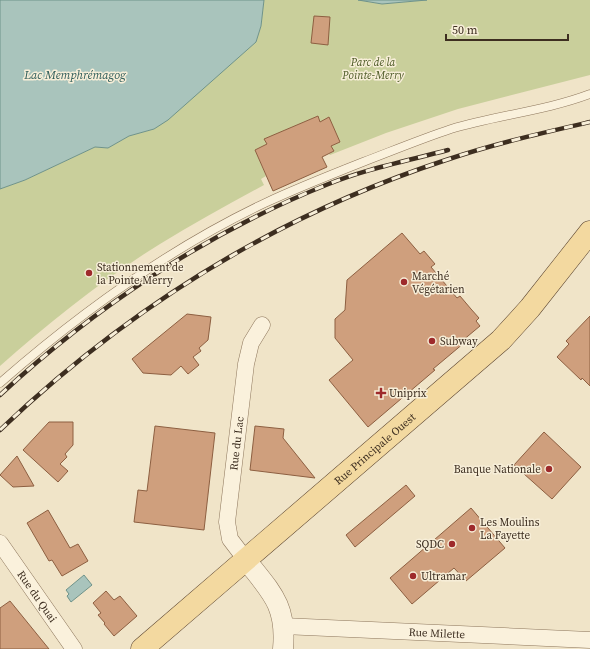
<svg xmlns="http://www.w3.org/2000/svg" width="590" height="649" font-family="'Source Serif 4',serif">
	<style>
		.green { fill: #c9cf9b }
		.water { fill: #a9c4bc; stroke: #6f938a }
		.building { fill: #cf9f7d; stroke: #8d5f41 }
		.lines { fill: none; stroke-linecap: round; stroke-linejoin: round }
		.service-casing { stroke: #8d765c; stroke-width: 9 }
		.minor-casing { stroke: #8d765c; stroke-width: 17 }
		.tertiary-casing { stroke: #8d765c; stroke-width: 21 }
		.primary-casing { stroke: #5b4430; stroke-width: 23 }
		.service { stroke: #faf1dc; stroke-width: 8 }
		.minor { stroke: #faf1dc; stroke-width: 16 }
		.tertiary { stroke: #faf1dc; stroke-width: 20 }
		.primary { stroke: #f3d9a0; stroke-width: 22 }
		.rail-casing { stroke: #3d2e20; stroke-width: 4.5 }
		.rail { stroke: #f7eed8; stroke-width: 3; stroke-dasharray: 9; stroke-linecap: butt }
		.poi-dot { fill: #9e2a2b; stroke: #f7eed8; stroke-width: 1.5 }
		.labels { text-anchor: middle; dominant-baseline: central; stroke-width: 3; stroke-linejoin: round; paint-order: stroke }
		.park-label { font-size: 11px; font-style: italic; fill: #4d5a26; stroke: #f7eed8 }
		.poi-label { font-size: 11px; fill: #3d2e20; stroke: #f7eed8; text-anchor: start }
		.street-label { font-size: 11px; fill: #3d2e20; stroke: #f7eed8 }
		.water-label { font-size: 12px; font-style: italic; fill: #2f5d5a; stroke: #f7eed8 }
	</style>
	<rect width="100%" height="100%" fill="#f0e4c8"/>
	<path class="green" d="M 264,0 L 358,0 L 382,4 L 427,0 L 590,0 L 590,75 L 458,109 L 386,133 L 330,155 L 329,154 L 334,151 L 331,146 L 340,142 L 329,118 L 320,122 L 318,116 L 265,139 L 267,144 L 255,150 L 266,176 L 261,179 L 264,185 C 229,204 194,223 160,244 C 103,279 50,322 0,366 L 0,189 L 25,180 L 95,147 L 108,148 L 129,136 L 154,129 L 256,42 L 261,26 Z"/>
	<g class="water">
		<path d="M 0,0 L 264,0 L 261,26 L 256,42 L 168,120 L 154,129 L 129,136 L 108,148 L 95,147 L 25,180 L 0,189 Z"/>
		<path d="M 358,0 L 427,0 L 382,4 Z"/>
		<path d="M 84,575 L 92,585 L 71,602 L 67,596 L 69,594 L 66,590 Z"/>
	</g>
	<g class="building">
		<path d="M 314,16 L 330,17 L 328,45 L 311,43 Z"/>
		<path d="M 318,116 L 320,122 L 329,117 L 340,142 L 331,146 L 334,151 L 322,157 L 327,167 L 273,191 L 255,150 L 267,144 L 264,139 Z"/>
		<path d="M 402,233 L 420,254 L 424,251 L 435,264 L 431,267 L 457,298 L 460,296 L 471,309 L 479,318 L 476,321 L 480,326 L 462,341 L 464,343 L 433,369 L 435,370 L 368,427 L 329,380 L 353,360 L 335,338 L 335,319 L 345,310 L 347,280 Z"/>
		<path d="M 187,314 L 211,317 L 208,340 L 199,348 L 201,351 L 193,357 L 199,365 L 188,374 L 181,366 L 171,375 L 143,373 L 132,359 Z"/>
		<path d="M 590,316 L 590,386 L 582,378 L 581,380 L 557,357 L 569,344 L 566,341 Z"/>
		<path d="M 49,422 L 73,422 L 73,445 L 65,454 L 67,457 L 60,464 L 68,471 L 58,482 L 23,450 Z"/>
		<path d="M 155,426 L 215,433 L 204,530 L 134,522 L 138,490 L 147,491 Z"/>
		<path d="M 255,426 L 284,429 L 283,438 L 315,478 L 250,470 Z"/>
		<path d="M 544,432 L 581,467 L 552,499 L 514,465 Z"/>
		<path d="M 17,456 L 34,486 L 13,487 L 0,475 Z"/>
		<path d="M 406,485 L 415,496 L 355,547 L 346,535 Z"/>
		<path d="M 471,508 L 505,548 L 466,581 L 454,568 L 412,604 L 390,578 Z"/>
		<path d="M 48,510 L 70,548 L 78,544 L 88,561 L 62,576 L 52,560 L 49,561 L 27,523 Z"/>
		<path d="M 106,591 L 114,600 L 120,596 L 137,616 L 114,636 L 104,624 L 105,623 L 98,615 L 101,613 L 93,603 Z"/>
		<path d="M 10,601 L 49,649 L 0,649 L 0,608 Z"/>
	</g>
	<g class="lines">
		<defs>
			<path id="service" d="M 0,383 C 80,313 168,249 265,203 C 297,188 330,175 363,162 C 392,151 421,139 451,129 C 497,115 545,111 590,94"/>
			<g id="minor">
				<path id="s1" d="M 0,543 L 74,649"/>
				<path id="s2" d="M 246,560 L 230,539 L 227,522 L 246,364 L 251,343 L 262,325"/>
				<path id="s3" d="M 283,626 L 590,640"/>
			</g>
			<path id="tertiary" d="M 246,560 C 271,592 287,605 283,649"/>
			<g id="primary">
				<path id="s4" d="M 142,649 L 501,340 L 530,308 L 590,232"/>
			</g>
		</defs>
		<use href="#service" class="service-casing"/>
		<use href="#minor" class="minor-casing"/>
		<use href="#tertiary" class="tertiary-casing"/>
		<use href="#primary" class="primary-casing"/>
		<use href="#service" class="service"/>
		<use href="#minor" class="minor"/>
		<use href="#tertiary" class="tertiary"/>
		<use href="#primary" class="primary"/>
		<defs>
			<g id="rail">
				<path d="M 0,395 C 94,308 206,233 326,185 C 365,169 407,161 448,150"/>
				<path d="M 0,430 C 128,308 278,215 446,160 C 493,144 542,133 590,122"/>
			</g>
		</defs>
		<use href="#rail" class="rail-casing"/>
		<use href="#rail" class="rail"/>
	</g>
	<g class="poi-dot">
		<circle cx="89" cy="273" r="4"/>
		<circle cx="404" cy="282" r="4"/>
		<circle cx="432" cy="341" r="4"/>
		<path d="M379 387h4v4h4v4h-4v4h-4v-4h-4v-4h4z"/>
		<circle cx="549" cy="469" r="4"/>
		<circle cx="472" cy="528" r="4"/>
		<circle cx="452" cy="544" r="4"/>
		<circle cx="413" cy="576" r="4"/>
	</g>
	<g class="labels">
		<g class="park-label">
			<text x="373" y="62">Parc de la<tspan x="373" dy="13">Pointe-Merry</tspan></text>
		</g>
		<g class="poi-label">
			<text x="97" y="267">Stationnement de<tspan x="97" dy="13">la Pointe Merry</tspan></text>
			<text x="412" y="276">Marché<tspan x="412" dy="13">Végétarien</tspan></text>
			<text x="440" y="341">Subway</text>
			<text x="389" y="393">Uniprix</text>
			<text x="541" y="469" text-anchor="end">Banque Nationale</text>
			<text x="480" y="522">Les Moulins<tspan x="480" dy="13">La Fayette</tspan></text>
			<text x="444" y="544" text-anchor="end">SQDC</text>
			<text x="421" y="576">Ultramar</text>
		</g>
		<g class="street-label">
			<text stroke="none"><textPath href="#s2" startOffset="123">Rue du Lac</textPath></text>
			<text stroke="none"><textPath href="#s4" startOffset="307">Rue Principale Ouest</textPath></text>
			<text stroke="none"><textPath href="#s1" startOffset="65">Rue du Quai</textPath></text>
			<text stroke="none"><textPath href="#s3" startOffset="154">Rue Milette</textPath></text>
		</g>
		<g class="water-label">
			<text x="75" y="75">Lac Memphrémagog</text>
		</g>
	</g>
	<path d="M446 34v6h122v-6" fill="none" stroke="#3d2e20" stroke-width="2"/>
	<text x="452" y="34" font-size="12" fill="#3d2e20" stroke="#f7eed8" stroke-width="3" paint-order="stroke">50 m</text>
</svg>
